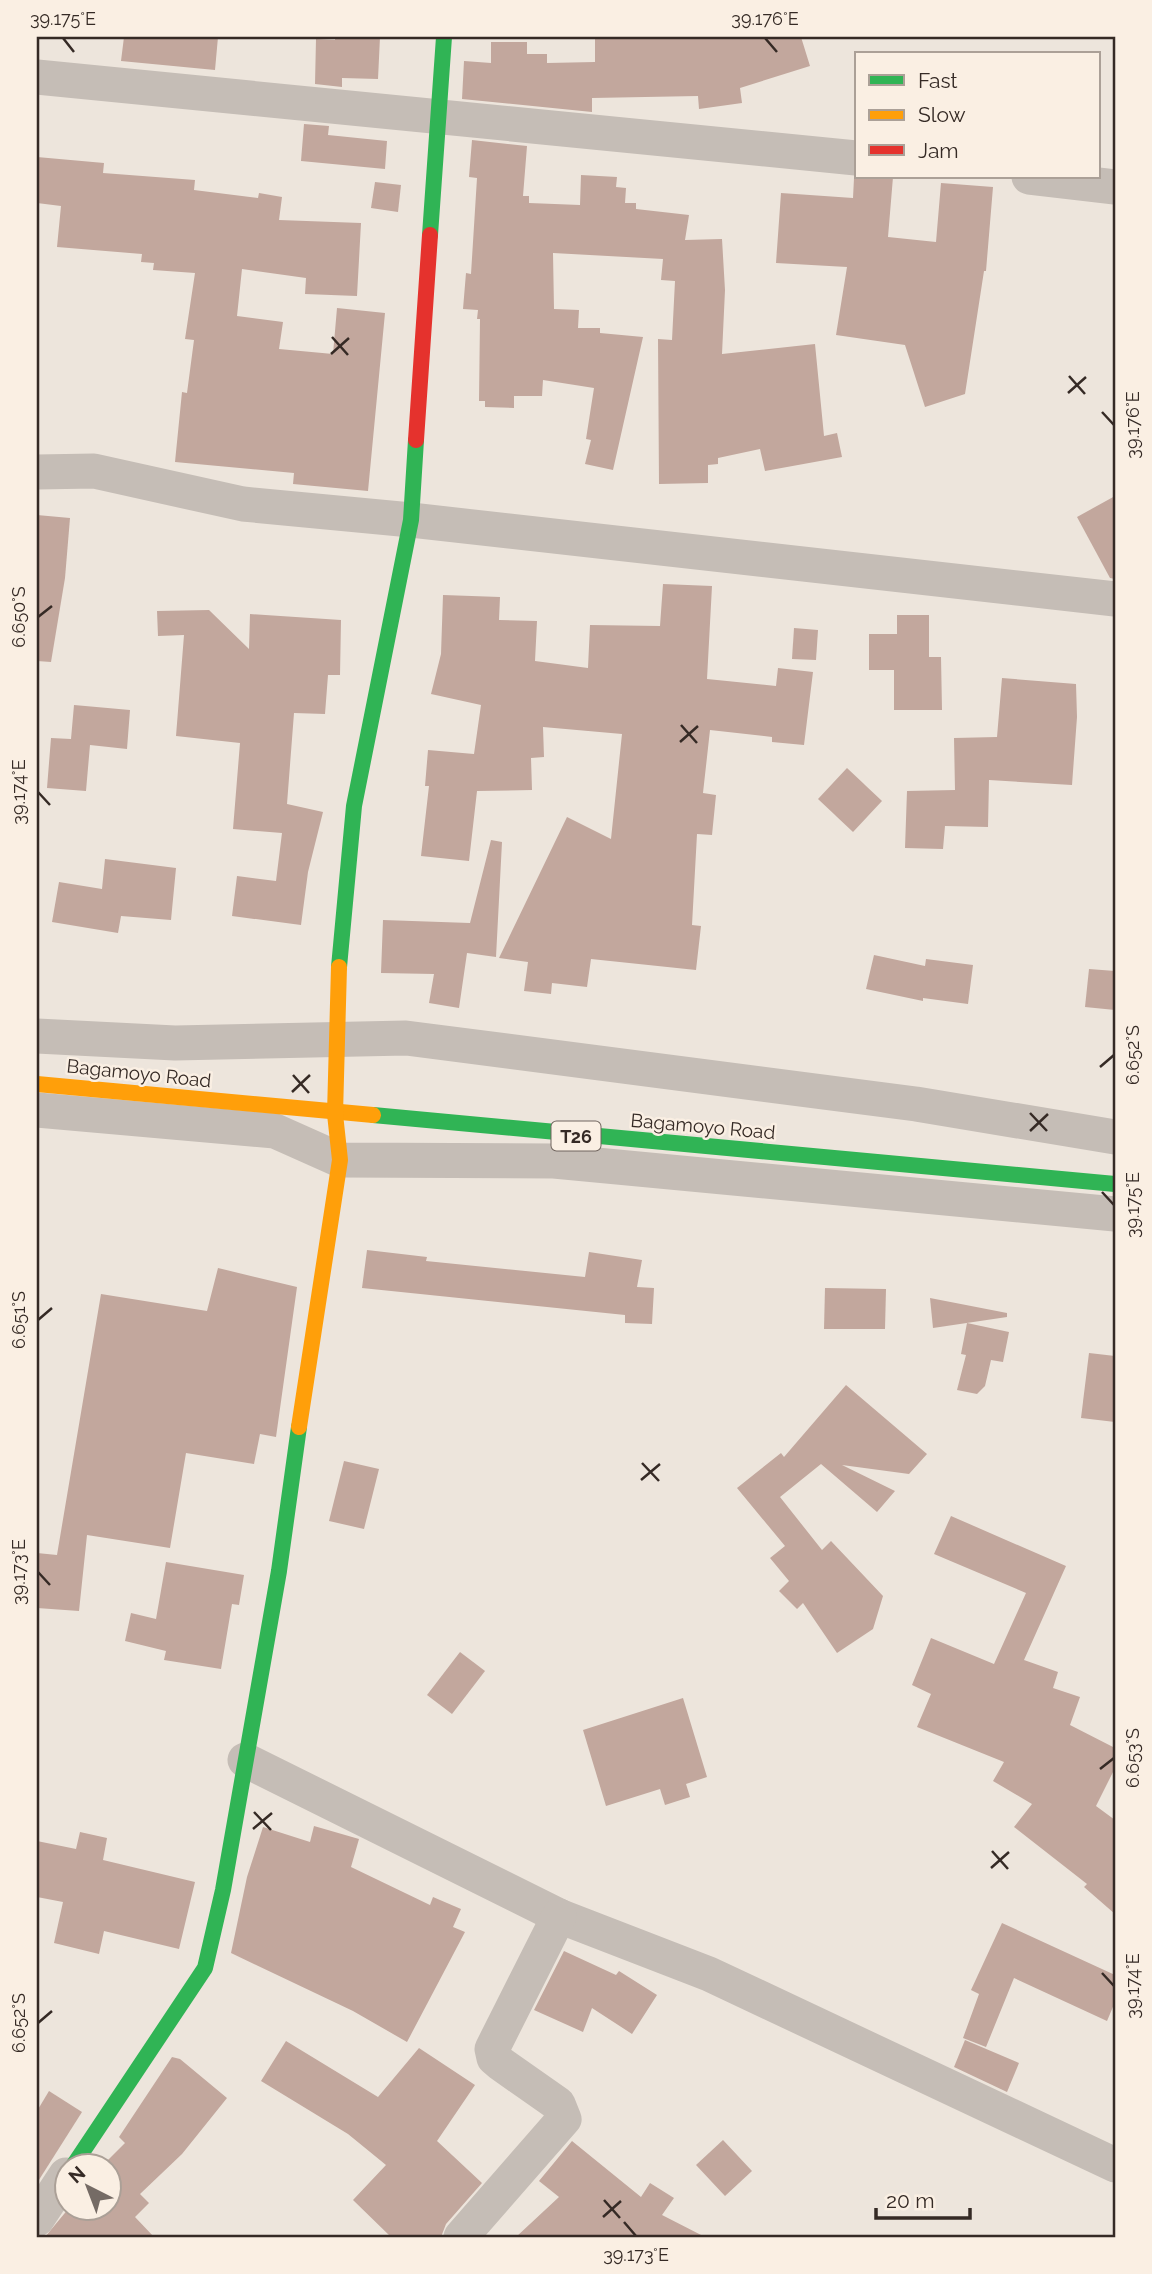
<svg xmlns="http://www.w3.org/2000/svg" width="1152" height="2274" font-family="Raleway,sans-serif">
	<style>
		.building { fill: #c2a79d }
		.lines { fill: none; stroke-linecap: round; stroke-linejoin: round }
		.street { stroke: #c5bdb6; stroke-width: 35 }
		.fast { stroke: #30b455; stroke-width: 16 }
		.slow { stroke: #ff9f0a; stroke-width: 16 }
		.jam { stroke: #e5322d; stroke-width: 16 }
		.ticks { fill: none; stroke: #352a25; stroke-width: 2.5 }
		.labels { text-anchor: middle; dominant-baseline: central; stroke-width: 5; stroke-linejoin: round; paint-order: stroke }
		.shield { fill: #faefe3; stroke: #70655e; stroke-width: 2 }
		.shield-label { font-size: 18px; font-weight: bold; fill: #352a25 }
		.street-label { font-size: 19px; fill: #352a25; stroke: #faefe3 }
		.neatline { fill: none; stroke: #352a25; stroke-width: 2.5 }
		.ticks-label { font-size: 18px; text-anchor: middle; fill: #352a25 }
	</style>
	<rect width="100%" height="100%" fill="#ede5dc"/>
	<g class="building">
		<path d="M 124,37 L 218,37 L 215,70 L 121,61 Z"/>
		<path d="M 335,37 L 380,37 L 378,79 L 342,78 L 342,87 L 315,84 L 316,39 L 335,40 Z"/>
		<path d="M 595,37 L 801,37 L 810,66 L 740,88 L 742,103 L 699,109 L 698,96 L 592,98 L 592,112 L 462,99 L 464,61 L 491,63 L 491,42 L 527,42 L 527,54 L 547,54 L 547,63 L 595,62 Z"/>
		<path d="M 304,124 L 329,126 L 328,135 L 387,141 L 385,169 L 301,161 Z"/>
		<path d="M 472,140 L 527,146 L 523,196 L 529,196 L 529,203 L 580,205 L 581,175 L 617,177 L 616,187 L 626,188 L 625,203 L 636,203 L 636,209 L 689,215 L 685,240 L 722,239 L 725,290 L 722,354 L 815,344 L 824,436 L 837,433 L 842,457 L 765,471 L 760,449 L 718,458 L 718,464 L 708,465 L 708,483 L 659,484 L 658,339 L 672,340 L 675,281 L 661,280 L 663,259 L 553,253 L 554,309 L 579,310 L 578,328 L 600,328 L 600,333 L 643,337 L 613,470 L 585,464 L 591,440 L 586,439 L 594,388 L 543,380 L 542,396 L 514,396 L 514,408 L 485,407 L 485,401 L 479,401 L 480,319 L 477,319 L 478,310 L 463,309 L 466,273 L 471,274 L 477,178 L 469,177 Z"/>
		<path d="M 37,157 L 104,163 L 103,173 L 195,180 L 194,190 L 258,198 L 259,193 L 282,197 L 279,220 L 361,223 L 357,296 L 305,294 L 306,278 L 242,269 L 237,316 L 283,322 L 279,349 L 333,354 L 337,308 L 385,313 L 368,491 L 293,484 L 294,473 L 175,462 L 182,392 L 187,393 L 194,340 L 185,339 L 195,273 L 153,270 L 154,263 L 141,262 L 142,254 L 57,247 L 61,206 L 37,203 Z"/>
		<path d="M 893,177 L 888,237 L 936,242 L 941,183 L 993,187 L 986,271 L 984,271 L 965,394 L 925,407 L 905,345 L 836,335 L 847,267 L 776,263 L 781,193 L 853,198 L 854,178 Z"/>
		<path d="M 375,182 L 401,185 L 398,212 L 371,208 Z"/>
		<path d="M 1115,496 L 1115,579 L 1110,578 L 1077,517 Z"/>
		<path d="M 37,515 L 70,518 L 65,578 L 51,662 L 37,661 Z"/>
		<path d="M 663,584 L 712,586 L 707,679 L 776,686 L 778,668 L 813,672 L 804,745 L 772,742 L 772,737 L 710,730 L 703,793 L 716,795 L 712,835 L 697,834 L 692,925 L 701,926 L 696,970 L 591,959 L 587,987 L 552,983 L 551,994 L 524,991 L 528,962 L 499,958 L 567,817 L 611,839 L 622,734 L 543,727 L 544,757 L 531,758 L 532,790 L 477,791 L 469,861 L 421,856 L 429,786 L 425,786 L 428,750 L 474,754 L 481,705 L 431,694 L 441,654 L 443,595 L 500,597 L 499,620 L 537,621 L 535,661 L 588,668 L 590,625 L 660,626 Z"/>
		<path d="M 209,610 L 249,649 L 250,614 L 341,620 L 340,675 L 328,675 L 325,714 L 294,713 L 287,804 L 323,812 L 308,872 L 301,925 L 232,916 L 237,876 L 276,881 L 282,833 L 233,829 L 240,743 L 176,736 L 184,635 L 158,636 L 157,611 Z"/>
		<path d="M 897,615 L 929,615 L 929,657 L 941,657 L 942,710 L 894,710 L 894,670 L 869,670 L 869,634 L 897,634 Z"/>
		<path d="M 794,628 L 818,630 L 816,660 L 792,659 Z"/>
		<path d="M 1002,678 L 1076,684 L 1077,717 L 1072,785 L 989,780 L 988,827 L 945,826 L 943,849 L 905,848 L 907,791 L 955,790 L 954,738 L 997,737 Z"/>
		<path d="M 74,705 L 130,710 L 127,749 L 90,745 L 86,791 L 47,788 L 51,738 L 71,739 Z"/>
		<path d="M 847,768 L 882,801 L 853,832 L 818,799 Z"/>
		<path d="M 491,840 L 502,842 L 496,957 L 467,953 L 459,1008 L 429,1003 L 434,974 L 381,973 L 383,920 L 470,923 Z"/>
		<path d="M 105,859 L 176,868 L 171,920 L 121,916 L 118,933 L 52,922 L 59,882 L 102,889 Z"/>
		<path d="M 874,955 L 925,966 L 926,959 L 973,965 L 968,1004 L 923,998 L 923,1001 L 866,989 Z"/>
		<path d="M 1089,969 L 1115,971 L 1115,1010 L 1085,1007 Z"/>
		<path d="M 367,1250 L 427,1257 L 426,1261 L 585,1277 L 589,1252 L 642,1260 L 637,1287 L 654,1288 L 652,1324 L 625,1323 L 625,1315 L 362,1288 Z"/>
		<path d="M 218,1268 L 297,1287 L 276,1437 L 260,1434 L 254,1464 L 186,1453 L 170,1548 L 87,1535 L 79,1611 L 37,1608 L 37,1553 L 57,1555 L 101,1294 L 207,1311 Z"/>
		<path d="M 825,1288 L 886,1289 L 885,1329 L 824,1329 Z"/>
		<path d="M 930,1298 L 1007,1313 L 1007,1317 L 933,1328 Z"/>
		<path d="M 967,1323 L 1009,1332 L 1003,1362 L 991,1360 L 985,1386 L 977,1394 L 957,1390 L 966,1355 L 961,1354 Z"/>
		<path d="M 1089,1353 L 1115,1356 L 1115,1422 L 1081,1418 Z"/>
		<path d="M 846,1385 L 927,1454 L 909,1474 L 842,1465 L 895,1491 L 877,1512 L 821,1464 L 780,1497 L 822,1550 L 831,1541 L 883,1596 L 873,1629 L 837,1653 L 803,1603 L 797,1609 L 779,1591 L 789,1581 L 770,1558 L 785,1546 L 737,1488 L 781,1453 L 784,1457 Z"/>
		<path d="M 344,1461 L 379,1469 L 364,1529 L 329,1521 Z"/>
		<path d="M 951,1516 L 1066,1566 L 1024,1660 L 1058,1672 L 1053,1688 L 1080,1697 L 1070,1725 L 1115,1748 L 1115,1768 L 1096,1806 L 1115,1820 L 1115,1914 L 1084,1887 L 1087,1884 L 1014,1827 L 1032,1804 L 993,1781 L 1004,1762 L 917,1727 L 931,1694 L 912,1685 L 931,1638 L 994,1664 L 1026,1593 L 934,1554 Z"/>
		<path d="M 166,1562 L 244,1575 L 239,1605 L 232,1604 L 221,1669 L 164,1660 L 166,1651 L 125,1641 L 131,1613 L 156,1619 Z"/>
		<path d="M 460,1652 L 485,1671 L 452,1714 L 427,1695 Z"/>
		<path d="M 683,1698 L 707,1777 L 686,1784 L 690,1797 L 665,1805 L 660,1789 L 606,1806 L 583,1730 Z"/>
		<path d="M 314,1826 L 359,1839 L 351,1867 L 430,1905 L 433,1897 L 461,1909 L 453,1927 L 465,1932 L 407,2042 L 353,2011 L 231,1953 L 247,1877 L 263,1827 L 310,1842 Z"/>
		<path d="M 80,1832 L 107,1838 L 103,1860 L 195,1882 L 179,1949 L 104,1931 L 99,1954 L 54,1943 L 63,1902 L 37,1897 L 37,1841 L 76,1849 Z"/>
		<path d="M 1002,1923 L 1115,1975 L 1115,2002 L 1107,2021 L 1014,1978 L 986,2047 L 963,2038 L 979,1994 L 971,1990 Z"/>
		<path d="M 564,1951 L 616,1975 L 619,1971 L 657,1995 L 632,2034 L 592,2008 L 583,2032 L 534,2010 Z"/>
		<path d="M 965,2040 L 1019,2063 L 1007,2092 L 954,2067 Z"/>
		<path d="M 286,2041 L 378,2097 L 419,2048 L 475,2085 L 437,2141 L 482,2183 L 446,2224 L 441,2237 L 391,2237 L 353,2200 L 386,2165 L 348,2134 L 261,2081 Z"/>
		<path d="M 172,2057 L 180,2059 L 227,2098 L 182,2154 L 140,2194 L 149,2203 L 135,2217 L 154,2237 L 45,2237 L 69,2208 L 108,2208 L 108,2166 L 102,2166 L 125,2143 L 119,2137 Z"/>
		<path d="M 49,2091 L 82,2112 L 37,2183 L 37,2111 Z"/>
		<path d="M 723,2140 L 752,2171 L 725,2196 L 696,2165 Z"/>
		<path d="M 572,2141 L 641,2197 L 650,2183 L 674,2198 L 662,2215 L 705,2237 L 516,2237 L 559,2197 L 539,2181 Z"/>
	</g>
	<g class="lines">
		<g class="street">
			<path d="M 37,77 L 856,158"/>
			<path d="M 1029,177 L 1115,187"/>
			<path d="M 37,472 L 94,471 L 243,504 L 411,520 L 1115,599"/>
			<path d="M 37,1036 L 175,1043 L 406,1038 L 916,1104 L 1115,1137"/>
			<path d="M 37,1110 L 275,1131 L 340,1160 L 554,1161 L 1115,1214"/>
			<path d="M 245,1760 L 559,1916 L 709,1974 L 1115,2165"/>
			<path d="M 37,2219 L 66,2175"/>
			<path d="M 461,2237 L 564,2119 L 558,2104 L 501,2064 L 494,2058 L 492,2049 L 559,1916"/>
		</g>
		<g class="fast">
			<path d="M 430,235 L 444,37"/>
			<path d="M 339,967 L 354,806 L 411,520 L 416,440"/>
			<path d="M 373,1115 L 1115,1184"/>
			<path d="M 73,2166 L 205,1968 L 223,1890 L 279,1571 L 299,1427"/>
		</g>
		<g class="slow">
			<path d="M 37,1084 L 373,1115"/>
			<path d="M 299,1427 L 340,1160 L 335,1114 L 339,967"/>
		</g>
		<path class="jam" d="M 416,440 L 430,235"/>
	</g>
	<path class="ticks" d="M 63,38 L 74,52M 765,38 L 777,52M 332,337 L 348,355M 331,354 L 349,338M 1069,376 L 1085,394M 1068,393 L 1086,377M 1102,412 L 1114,425M 38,617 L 52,606M 681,725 L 697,743M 680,742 L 698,726M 38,792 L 50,805M 1100,1067 L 1114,1055M 293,1075 L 309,1093M 292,1092 L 310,1075M 1030,1113 L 1047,1131M 1030,1131 L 1048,1114M 1102,1192 L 1114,1205M 38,1320 L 52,1308M 642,1463 L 659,1481M 641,1480 L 660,1464M 38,1572 L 50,1585M 1100,1769 L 1114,1758M 254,1812 L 271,1830M 253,1829 L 272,1813M 992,1851 L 1008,1869M 991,1868 L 1009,1852M 1102,1973 L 1114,1986M 38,2023 L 52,2011M 604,2200 L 620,2218M 603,2217 L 621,2201M 624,2222 L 636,2236"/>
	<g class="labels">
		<rect class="shield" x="551.5" y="1121.5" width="49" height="29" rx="5"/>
		<g class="shield-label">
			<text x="576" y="1136">T26</text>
		</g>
		<g class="street-label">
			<text transform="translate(139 1073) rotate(6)">Bagamoyo Road</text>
			<text transform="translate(703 1126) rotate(5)">Bagamoyo Road</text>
		</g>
	</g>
	<rect width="1152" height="2274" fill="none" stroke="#faefe3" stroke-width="77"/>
	<rect x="855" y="52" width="245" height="126" fill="#faefe3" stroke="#aba097" stroke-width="2"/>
	<rect x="869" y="75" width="35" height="10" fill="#30b455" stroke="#aba097" stroke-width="2"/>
	<text x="918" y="88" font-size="21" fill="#352a25">Fast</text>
	<rect x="869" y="110" width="35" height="10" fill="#ff9f0a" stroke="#aba097" stroke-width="2"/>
	<text x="918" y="122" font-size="21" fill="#352a25">Slow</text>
	<rect x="869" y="145" width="35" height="10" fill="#e5322d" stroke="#aba097" stroke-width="2"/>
	<text x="918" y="158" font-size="21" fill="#352a25">Jam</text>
	<g transform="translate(88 2187) rotate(318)"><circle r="33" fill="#faefe3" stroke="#aba097" stroke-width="2"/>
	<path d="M0-5L12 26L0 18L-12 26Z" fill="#756b65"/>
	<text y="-10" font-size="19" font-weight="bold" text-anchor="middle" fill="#352a25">N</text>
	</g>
	<path d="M876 2208v10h94v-10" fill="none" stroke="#352a25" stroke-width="3.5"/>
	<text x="886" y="2208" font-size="21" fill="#352a25" stroke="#faefe3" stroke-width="5" paint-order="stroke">20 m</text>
	<rect x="38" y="38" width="1076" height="2198" class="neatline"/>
	<g class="ticks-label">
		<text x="63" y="25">39.175°E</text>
		<text x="765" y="25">39.176°E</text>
		<text transform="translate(1133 425) rotate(-90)" y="6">39.176°E</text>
		<text transform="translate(19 617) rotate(-90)" y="6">6.650°S</text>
		<text transform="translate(19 792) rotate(-90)" y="6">39.174°E</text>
		<text transform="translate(1133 1055) rotate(-90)" y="6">6.652°S</text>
		<text transform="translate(1133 1205) rotate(-90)" y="6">39.175°E</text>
		<text transform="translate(19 1320) rotate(-90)" y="6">6.651°S</text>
		<text transform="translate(19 1572) rotate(-90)" y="6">39.173°E</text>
		<text transform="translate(1133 1758) rotate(-90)" y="6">6.653°S</text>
		<text transform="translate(1133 1986) rotate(-90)" y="6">39.174°E</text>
		<text transform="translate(19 2023) rotate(-90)" y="6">6.652°S</text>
		<text x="636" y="2261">39.173°E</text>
	</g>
</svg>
